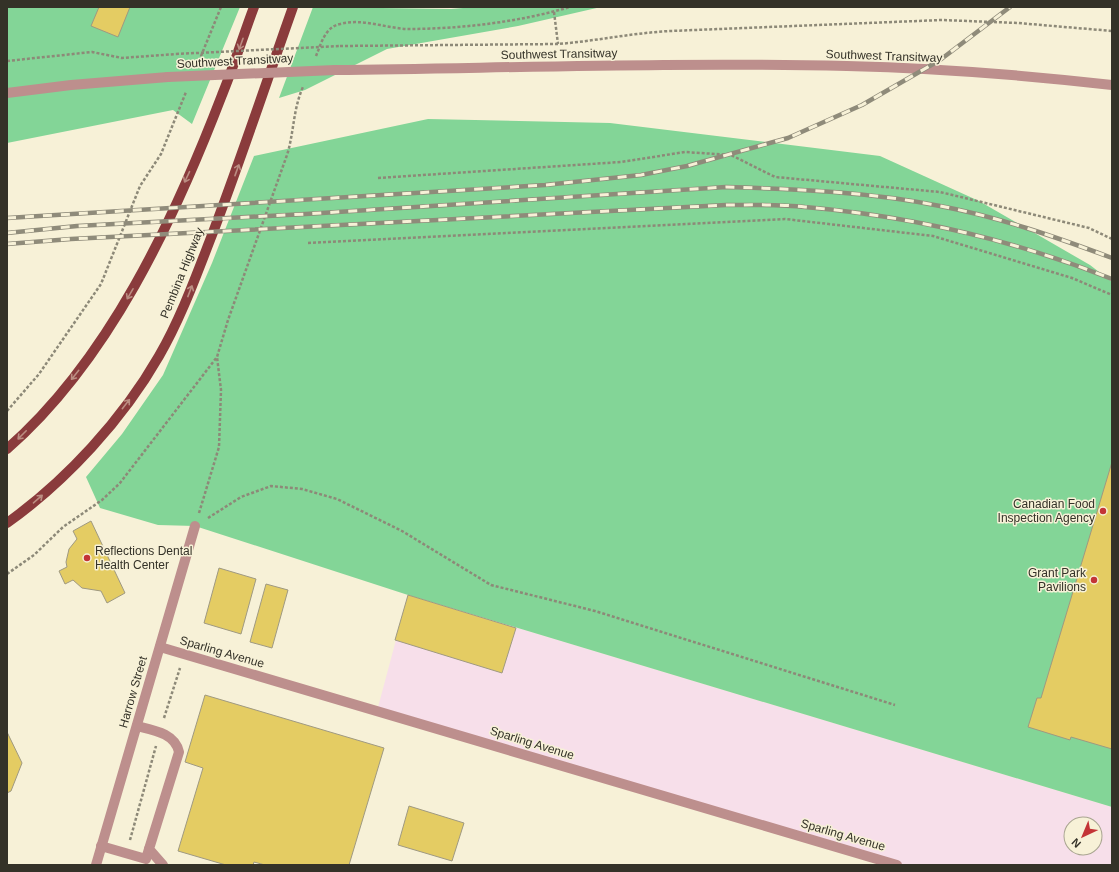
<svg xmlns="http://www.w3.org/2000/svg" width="1119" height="872" font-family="Arial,sans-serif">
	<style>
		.industrial { fill: #f7dfea; fill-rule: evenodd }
		.green { fill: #83d597 }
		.building { fill: #e4cc63; stroke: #9f9981 }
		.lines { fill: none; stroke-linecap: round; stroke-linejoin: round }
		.path { stroke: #8d8978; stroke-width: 2.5; stroke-dasharray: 3 2; stroke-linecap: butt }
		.minor { stroke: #bd8f8d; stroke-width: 10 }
		.major { stroke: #8a3b3c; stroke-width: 10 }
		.rail-casing { stroke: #8f8b7a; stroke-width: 4.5 }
		.rail { stroke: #f7f1d7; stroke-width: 3; stroke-dasharray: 9; stroke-linecap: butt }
		.path-bridge { stroke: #8d8978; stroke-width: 2.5; stroke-dasharray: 3 2; stroke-linecap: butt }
		.minor-bridge { stroke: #bd8f8d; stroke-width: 10 }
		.oneway { stroke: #bb8d82 }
		.poi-dot { fill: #c33436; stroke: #f7f1d7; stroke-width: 1.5 }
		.labels { text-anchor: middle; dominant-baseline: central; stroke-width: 3; stroke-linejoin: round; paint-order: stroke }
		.street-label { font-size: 12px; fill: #343228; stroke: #f7f1d7 }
		.poi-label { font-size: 12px; fill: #343228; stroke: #f7f1d7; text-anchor: end }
	</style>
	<rect width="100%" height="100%" fill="#f7f1d7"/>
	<path class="industrial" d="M 408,595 L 1112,807 L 1112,865 L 897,865 L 377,711 ZM 1071,824 L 1095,824 L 1095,848 L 1071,848 Z"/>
	<g class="green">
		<path d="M 7,7 L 240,7 L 192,124 L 173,110 L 7,143 Z"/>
		<path d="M 313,7 L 451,9 L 475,7 L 601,7 L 518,26 L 387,49 L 305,90 L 279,98 Z"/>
		<path d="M 428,119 L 610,123 L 880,156 L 979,201 L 1090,265 L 1112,282 L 1112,807 L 408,595 L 195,526 L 158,525 L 100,508 L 86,477 L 122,434 L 163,375 L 212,263 L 254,156 Z"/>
	</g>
	<g class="building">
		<path d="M 99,7 L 130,7 L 118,37 L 91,26 Z"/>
		<path d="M 1112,462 L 1112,749 L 1071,737 L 1070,740 L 1028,727 L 1037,698 L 1041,698 Z"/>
		<path d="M 91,521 L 125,593 L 107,603 L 101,591 L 82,588 L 73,580 L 65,584 L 59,571 L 67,567 L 66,562 L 69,549 L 77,539 L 73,531 Z"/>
		<path d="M 219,568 L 256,579 L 241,634 L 204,623 Z"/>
		<path d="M 266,584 L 288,590 L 272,648 L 250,642 Z"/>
		<path d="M 408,595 L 516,628 L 502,673 L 395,640 Z"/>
		<path d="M 205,695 L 384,748 L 349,865 L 265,865 L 254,862 L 253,865 L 226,865 L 178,851 L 203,768 L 185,762 Z"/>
		<path d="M 7,732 L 22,763 L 11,791 L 7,793 Z"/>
		<path d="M 409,806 L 464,823 L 452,861 L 398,845 Z"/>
	</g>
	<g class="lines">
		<g class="path">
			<path d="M 554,12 L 558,44"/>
			<path d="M 340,46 L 558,44 C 596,41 632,33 670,31 L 942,20 L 1018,23 L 1112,31"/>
			<path d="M 316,56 C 321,44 325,27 340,24 C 362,18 385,28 407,29 C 461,29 519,22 570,7"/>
			<path d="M 7,61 L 92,52 L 122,58 L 176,54"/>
			<path d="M 199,61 L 221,7"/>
			<path d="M 378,178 L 621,162 L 685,152 L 731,155 L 775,177 L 940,192 L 1089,228 L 1112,239"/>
			<path d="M 308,243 L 785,219 L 933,236 L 1072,278 L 1112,295"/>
			<path d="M 7,411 L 39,374 L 101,284 L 140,186 L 161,154 L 186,92"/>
			<path d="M 199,513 L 219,447 L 221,390 L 217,357"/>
			<path d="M 208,518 L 241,497 L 271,486 L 302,489 L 337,499 L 402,531 L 491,585 L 595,611 L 895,705"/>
			<path d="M 7,574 L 34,555 L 63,527 L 102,500 L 120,483 L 217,357 L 228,320 L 287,155 C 294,133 293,109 303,87"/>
			<path d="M 164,718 L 180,668"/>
			<path d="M 130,840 L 156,746"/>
		</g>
		<g class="minor">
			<path d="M 335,70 C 505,68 676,62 847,66 C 935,68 1024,75 1112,85"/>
			<path d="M 7,93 L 71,85 L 168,77"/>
			<path d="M 160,647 L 897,865"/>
			<path d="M 137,726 C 153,730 175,733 179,752 L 149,849 L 163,865"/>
			<path d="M 101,846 L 146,859 L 149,849"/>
			<path d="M 96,865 L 195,526"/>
		</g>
		<g class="major">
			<path d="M 7,449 C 109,360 174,220 222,95 C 234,66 243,36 254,7"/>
			<path d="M 7,523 C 66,481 123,419 159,356 C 181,318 196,276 212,235 C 241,159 266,83 293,7"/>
		</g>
		<defs>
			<g id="rail">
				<path d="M 7,218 L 545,185 L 641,175 L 687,166 L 788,138 L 862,105 L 940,60 L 1010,7"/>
				<path d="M 7,233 L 77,226 L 306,214 L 726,187 C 797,189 870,192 940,206 C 999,217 1056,237 1112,258"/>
				<path d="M 7,244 L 71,239 L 726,205 C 752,205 779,204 805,207 C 910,216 1014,240 1112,279"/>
			</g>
		</defs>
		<use href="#rail" class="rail-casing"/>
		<use href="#rail" class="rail"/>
		<path class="path-bridge" d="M 176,54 L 340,46"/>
		<path class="minor-bridge" d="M 168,77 L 335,70"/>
	</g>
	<defs><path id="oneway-shaft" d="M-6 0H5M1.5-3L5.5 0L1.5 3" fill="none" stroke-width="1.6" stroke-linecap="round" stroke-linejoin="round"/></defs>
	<g class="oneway">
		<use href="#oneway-shaft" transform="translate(241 44) rotate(110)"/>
		<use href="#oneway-shaft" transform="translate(237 170) rotate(-70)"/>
		<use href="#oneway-shaft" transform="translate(187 177) rotate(115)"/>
		<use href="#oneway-shaft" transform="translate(190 291) rotate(-69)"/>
		<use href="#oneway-shaft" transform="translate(130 294) rotate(120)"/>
		<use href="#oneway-shaft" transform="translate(75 375) rotate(129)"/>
		<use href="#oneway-shaft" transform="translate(126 404) rotate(-52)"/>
		<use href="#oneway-shaft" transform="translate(22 435) rotate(135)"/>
		<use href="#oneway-shaft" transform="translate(38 499) rotate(-41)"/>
	</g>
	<g class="poi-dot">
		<circle cx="1103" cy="511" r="4"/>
		<circle cx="87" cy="558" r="4"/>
		<circle cx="1094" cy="580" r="4"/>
	</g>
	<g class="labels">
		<g class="street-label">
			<text transform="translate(559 54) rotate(-1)">Southwest Transitway</text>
			<text transform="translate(884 56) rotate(2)">Southwest Transitway</text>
			<text transform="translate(235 61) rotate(-3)">Southwest Transitway</text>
			<text transform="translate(182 273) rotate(-68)">Pembina Highway</text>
			<text transform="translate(222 652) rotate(16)">Sparling Avenue</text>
			<text transform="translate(133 692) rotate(-74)">Harrow Street</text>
			<text transform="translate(532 743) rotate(17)">Sparling Avenue</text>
			<text transform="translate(843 835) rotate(16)">Sparling Avenue</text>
		</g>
		<g class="poi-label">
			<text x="1095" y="504">Canadian Food<tspan x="1095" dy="14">Inspection Agency</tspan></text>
			<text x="95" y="551" text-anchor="start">Reflections Dental<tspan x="95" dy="14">Health Center</tspan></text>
			<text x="1086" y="573">Grant Park<tspan x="1086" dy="14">Pavilions</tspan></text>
		</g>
	</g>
	<rect width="1119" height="872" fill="none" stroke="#343228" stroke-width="16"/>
	<g transform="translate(1083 836) rotate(224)"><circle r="19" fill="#f7f1d7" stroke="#a9a591"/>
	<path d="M0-3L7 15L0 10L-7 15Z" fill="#c33436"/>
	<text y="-6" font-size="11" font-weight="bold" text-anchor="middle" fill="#343228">N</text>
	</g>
</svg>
